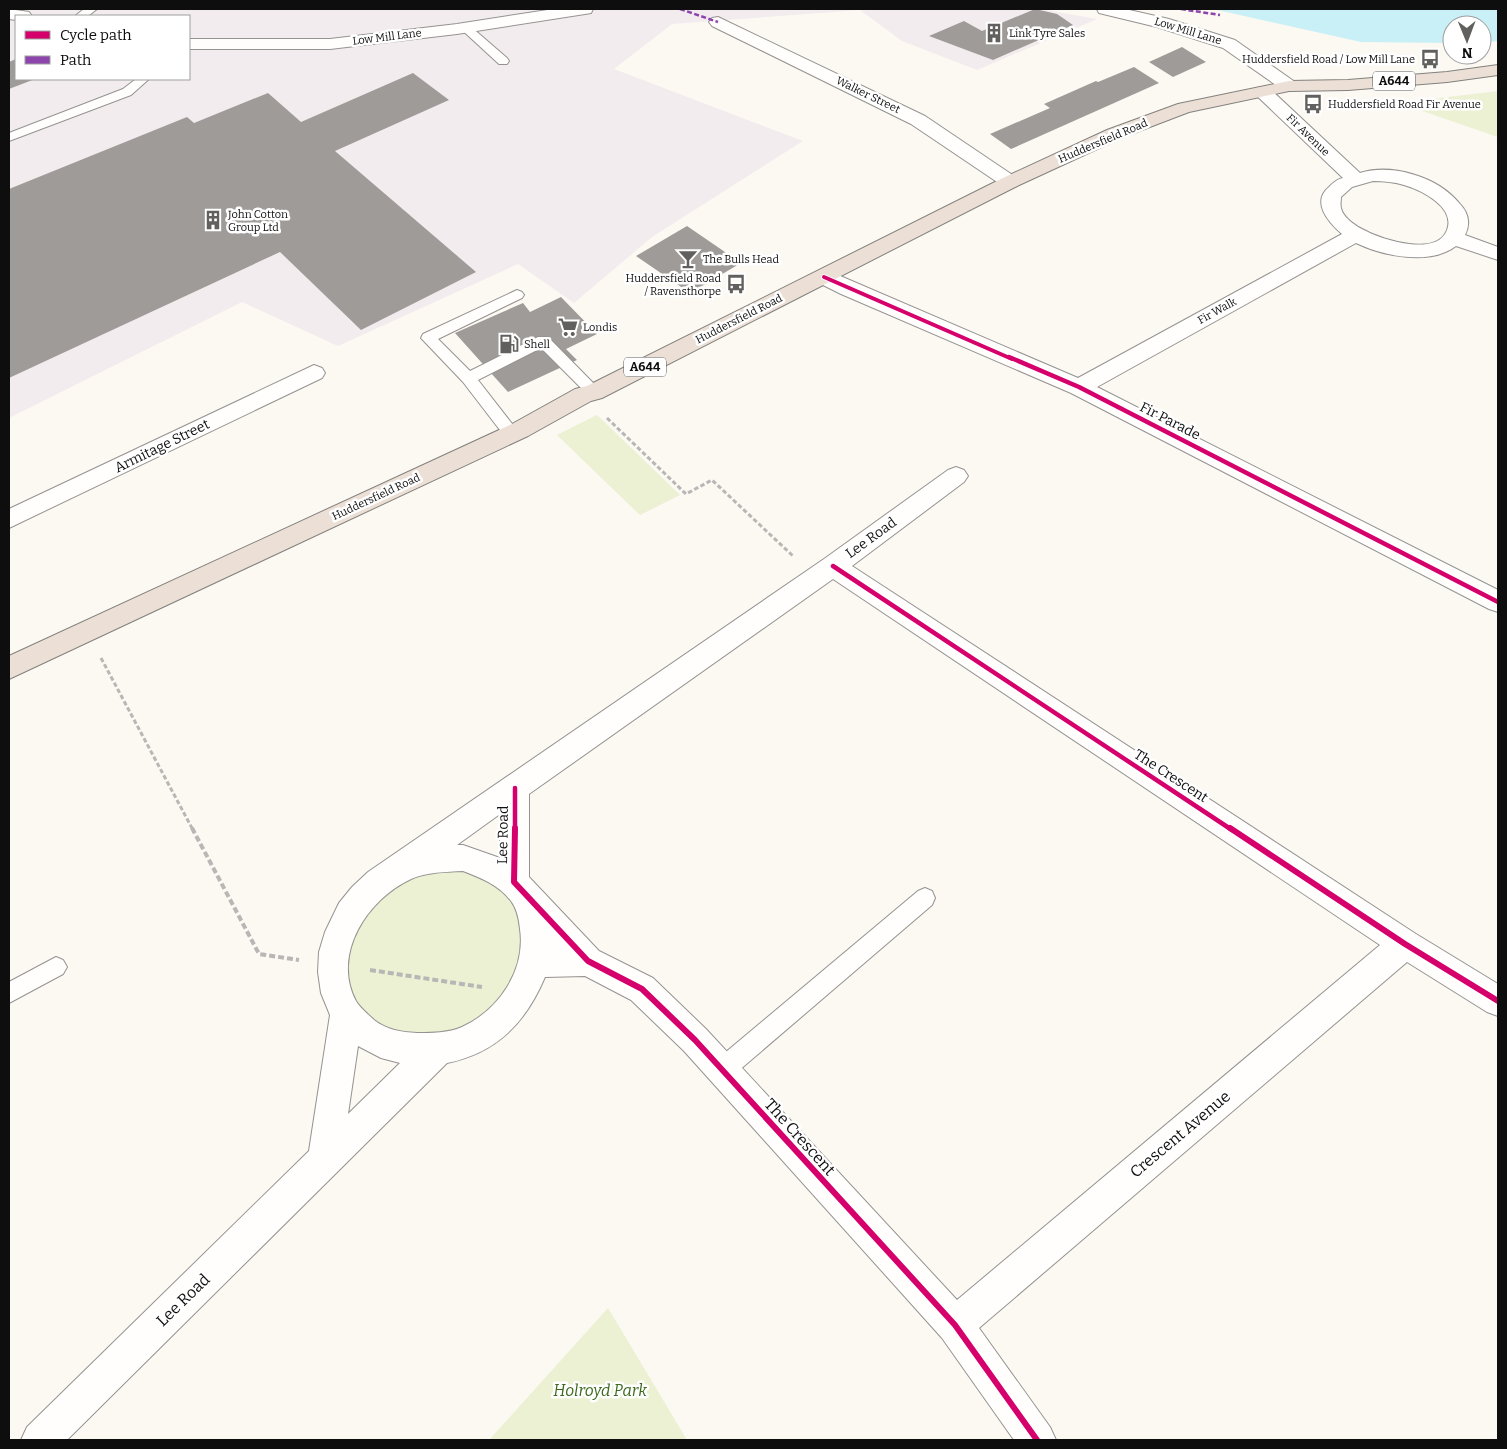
<svg xmlns="http://www.w3.org/2000/svg" width="1507" height="1449" font-family="Bitter,serif">
	<style>
		.industrial { fill: #f2ecef; fill-rule: evenodd }
		.green { fill: #ebf1d2 }
		.water { fill: #c8f0f6 }
		.building { fill: #9f9b98 }
		.lines { fill: none; stroke-linecap: round; stroke-linejoin: round }
		.service-casing { stroke: #959391; stroke-width: 2 }
		.minor-casing { stroke: #959391; stroke-width: 2 }
		.trunk-casing { stroke: #82817e; stroke-width: 2 }
		.path-far1 { stroke: #b8b7b6; stroke-width: 3; stroke-dasharray: 4.5 2.5; stroke-linecap: butt }
		.path { stroke: #b8b7b6; stroke-width: 4; stroke-dasharray: 6 3; stroke-linecap: butt }
		.service { fill: #fffefd; fill-rule: evenodd }
		.minor { fill: #fffefd; fill-rule: evenodd }
		.trunk { fill: #ece0d6; fill-rule: evenodd }
		.quiet { stroke: #8e44ad; stroke-width: 2.5; stroke-dasharray: 5 2.5; stroke-linecap: butt }
		.cycleway-far2-casing { stroke: #fff; stroke-width: 5.5 }
		.cycleway-far1-casing { stroke: #fff; stroke-width: 8 }
		.cycleway-casing { stroke: #fff; stroke-width: 9 }
		.cycleway-far2 { stroke: #d6006c; stroke-width: 4 }
		.cycleway-far1 { stroke: #d6006c; stroke-width: 4.5 }
		.cycleway { stroke: #d6006c; stroke-width: 6 }
		.labels { text-anchor: middle; dominant-baseline: central; stroke-width: 5; stroke-linejoin: round; paint-order: stroke }
		.far-street-label { font-size: 11px; fill: #0e0e0e; stroke: #fff }
		.far-poi-label { font-size: 11px; fill: #0e0e0e; stroke: #fff; text-anchor: start }
		.shield { fill: #fff; stroke: #565656; stroke-width: 1 }
		.shield-label { font-size: 12px; font-weight: bold; fill: #0e0e0e }
		.street-label { font-size: 14px; fill: #0e0e0e; stroke: #fff }
		.near-street-label { font-size: 16px; fill: #0e0e0e; stroke: #fff }
		.near-park-label { font-size: 16px; font-style: italic; fill: #3c691c; stroke: #fff }
	</style>
	<rect width="100%" height="100%" fill="#fcf8f2"/>
	<path class="industrial" d="M 9,9 L 1040,9 L 1097,19 L 977,70 L 902,41 L 860,10 L 672,24 L 614,69 L 803,141 L 652,237 L 574,303 L 518,264 L 338,346 L 242,302 L 9,418 ZM 16,16 L 189,16 L 189,79 L 16,79 Z"/>
	<g class="green">
		<path d="M 1498,91 L 1498,137 L 1399,103 Z"/>
		<path d="M 597,415 L 680,495 L 640,515 L 557,435 Z"/>
		<path d="M 429,859 L 514,882 L 535,962 L 472,1039 L 370,1037 L 332,965 L 345,920 Z"/>
		<path d="M 608,1308 L 687,1440 L 489,1440 Z"/>
	</g>
	<path class="water" d="M 1213,9 L 1498,9 L 1498,41 L 1482,43 L 1482,25 L 1452,25 L 1452,43 L 1361,42 Z"/>
	<g class="building">
		<path d="M 1035,9 L 1057,14 L 1073,25 L 993,60 L 929,36 L 964,21 L 982,31 Z"/>
		<path d="M 1182,47 L 1206,62 L 1173,77 L 1149,62 Z"/>
		<path d="M 16,59 L 16,79 L 35,79 L 9,89 L 9,62 Z"/>
		<path d="M 1134,67 L 1159,83 L 1011,149 L 990,134 L 1050,108 L 1044,104 L 1096,81 L 1098,82 Z"/>
		<path d="M 413,73 L 449,100 L 335,151 L 476,272 L 361,330 L 280,252 L 9,378 L 9,189 L 187,117 L 194,123 L 268,93 L 301,122 Z"/>
		<path d="M 687,226 L 741,263 L 690,293 L 636,256 Z"/>
		<path d="M 561,297 L 597,334 L 566,349 L 577,360 L 508,392 L 455,333 L 523,303 L 530,312 Z"/>
	</g>
	<g class="lines">
		<defs>
			<g id="service">
				<path d="M 84,9 L 97,9 L 88,16 L 75,16 Z"/>
				<path d="M 466,24 L 470,26 L 507,58 L 509,61 L 507,64 L 499,64 L 462,30 L 460,28 Z"/>
				<path d="M 136,79 L 149,79 L 131,95 L 9,141 L 9,133 L 123,89 Z"/>
				<path d="M 517,290 L 522,292 L 524,295 L 522,298 L 438,339 L 470,371 L 538,337 L 548,337 L 602,392 L 599,396 L 594,397 L 589,396 L 541,348 L 478,380 L 520,434 L 518,438 L 512,440 L 506,438 L 463,382 L 421,338 L 423,334 Z"/>
				<path d="M 925,888 L 932,891 L 935,898 L 932,905 L 730,1078 L 722,1081 L 714,1078 L 711,1070 L 714,1062 L 918,891 Z"/>
				<path d="M 56,957 L 63,960 L 67,967 L 63,974 L 9,1003 L 9,982 Z"/>
			</g>
			<g id="minor">
				<path d="M 9,9 L 29,12 L 32,16 L 16,16 L 16,20 L 9,19 Z"/>
				<path d="M 554,9 L 593,9 L 591,13 L 585,14 L 457,34 L 330,49 L 189,49 L 189,39 L 330,39 L 457,24 Z"/>
				<path d="M 1097,9 L 1125,9 L 1169,19 L 1235,40 L 1295,82 L 1298,86 L 1295,90 L 1289,91 L 1283,90 L 1223,48 L 1157,27 L 1099,13 Z"/>
				<path d="M 718,17 L 925,116 L 1017,178 L 1020,182 L 1017,186 L 1010,188 L 1003,186 L 911,124 L 712,26 L 709,22 L 712,18 Z"/>
				<path d="M 1263,87 L 1269,88 L 1360,173 C 1392,163 1438,177 1459,203 C 1468,212 1471,223 1465,235 L 1498,247 L 1498,260 L 1456,246 C 1430,266 1383,256 1356,243 L 1097,387 L 1498,590 L 1498,612 L 1489,609 L 1071,393 L 841,294 L 817,282 L 814,277 L 817,272 L 824,270 L 831,272 L 1078,378 L 1342,234 C 1328,222 1311,202 1329,187 C 1333,183 1337,179 1343,178 L 1257,96 L 1254,92 L 1257,88 ZM 1373,181 C 1383,181 1394,182 1404,185 C 1421,190 1456,207 1447,230 C 1437,257 1383,240 1366,231 C 1357,227 1343,218 1341,208 C 1340,205 1341,200 1341,197 L 1352,187 Z"/>
				<path d="M 314,365 L 322,368 L 325,373 L 322,378 L 9,528 L 9,509 Z"/>
				<path d="M 956,467 L 964,470 L 968,476 L 964,482 L 852,566 L 1416,934 L 1498,984 L 1498,1016 L 1487,1012 L 1407,962 L 979,1328 L 1050,1427 L 1056,1440 L 1014,1440 L 942,1338 L 684,1051 L 631,1000 L 585,976 L 545,977 C 526,1022 497,1053 447,1063 L 67,1440 L 21,1440 L 27,1427 L 309,1151 L 330,1015 L 321,993 L 318,972 L 319,952 L 325,932 L 339,903 L 352,887 L 368,872 L 824,559 L 948,470 ZM 833,579 L 1380,945 L 957,1300 L 706,1029 L 653,978 L 599,951 L 529,877 L 529,794 ZM 500,814 L 500,858 L 463,845 L 457,845 ZM 463,871 C 481,878 499,885 511,901 C 517,909 519,919 520,929 C 526,970 499,1010 462,1027 C 449,1033 431,1033 417,1033 C 401,1032 387,1030 374,1020 C 368,1014 360,1008 356,1001 C 331,954 368,899 411,879 C 426,872 446,872 463,871 ZM 358,1046 L 381,1058 L 400,1063 L 348,1114 Z"/>
			</g>
			<path id="trunk" d="M 1498,65 L 1498,75 L 1447,82 L 1348,90 L 1289,91 L 1189,112 L 1121,138 L 1017,186 L 602,398 L 591,401 L 528,436 L 9,679 L 9,656 L 512,424 L 575,389 L 587,386 L 1003,178 L 1107,130 L 1178,104 L 1289,81 L 1348,80 L 1447,72 Z"/>
		</defs>
		<use href="#service" class="service-casing"/>
		<use href="#minor" class="minor-casing"/>
		<use href="#trunk" class="trunk-casing"/>
		<g class="path-far1">
			<path d="M 607,418 L 686,494 L 712,480 L 793,556"/>
			<path d="M 101,658 L 193,830"/>
		</g>
		<g class="path">
			<path d="M 192,828 L 259,954 L 299,960"/>
			<path d="M 370,970 L 482,987"/>
		</g>
		<use href="#service" class="service"/>
		<use href="#minor" class="minor"/>
		<use href="#trunk" class="trunk"/>
		<g class="quiet">
			<path d="M 680,9 L 718,22"/>
			<path d="M 1181,9 L 1220,15"/>
		</g>
		<defs>
			<path id="cycleway-far2" d="M 824,277 L 1012,359"/>
			<g id="cycleway-far1">
				<path d="M 1009,357 L 1079,387 L 1498,602"/>
				<path d="M 833,566 L 1232,830"/>
				<path d="M 515,830 L 515,788"/>
			</g>
			<g id="cycleway">
				<path d="M 515,828 L 514,882 L 588,961 L 642,989 L 695,1040 L 955,1325 L 1037,1440"/>
				<path d="M 1230,828 L 1405,944 L 1498,1001"/>
			</g>
		</defs>
		<use href="#cycleway-far2" class="cycleway-far2-casing"/>
		<use href="#cycleway-far1" class="cycleway-far1-casing"/>
		<use href="#cycleway" class="cycleway-casing"/>
		<use href="#cycleway-far2" class="cycleway-far2"/>
		<use href="#cycleway-far1" class="cycleway-far1"/>
		<use href="#cycleway" class="cycleway"/>
	</g>
	<defs>
		<symbol id="building-bare" viewBox="-9 -9 18 18"><path d="M-4-6H4V6H1V3H-1V6H-4ZM-2.5-4.3h1.7v1.8h-1.7ZM.8-4.3h1.7v1.8H.8ZM-2.5-1h1.7V.8h-1.7ZM.8-1h1.7V.8H.8Z" fill="#61605e" stroke="#fff" stroke-width="2.5" paint-order="stroke"/></symbol>
		<symbol id="bus-bare" viewBox="-9 -9 18 18"><path d="M-5-6H5V4H4V6H2V4H-2V6H-4V4H-5ZM-3.5-4V0h7V-4ZM-3.5 1.2v1.5H-2V1.2ZM2 1.2v1.5H3.5V1.2Z" fill="#61605e" stroke="#fff" stroke-width="2.5" paint-order="stroke"/></symbol>
		<symbol id="bar-bare" viewBox="-9 -9 18 18"><path d="M-6-5H6L.8 .8V4.5H3.5V6h-7V4.5H-.8V.8Z" fill="#61605e" stroke="#fff" stroke-width="2.5" paint-order="stroke"/></symbol>
		<symbol id="supermarket-bare" viewBox="-9 -9 18 18"><path d="M-6-5.5h2.5l.6 2H6L4.5 2H-2.5L-4.4-4H-6ZM-1.5 3.2a1.3 1.3 0 1 0 .1 0ZM3 3.2a1.3 1.3 0 1 0 .1 0Z" fill="#61605e" stroke="#fff" stroke-width="2.5" paint-order="stroke"/></symbol>
		<symbol id="fuel-bare" viewBox="-9 -9 18 18"><path d="M-5.5-6h7V0h2V4h1.3V-2.5L3-4.5l.8-.8L6-3V5H2.5V1h-1V6h-7ZM-4.2-4.7v3.2H.2V-4.7Z" fill="#61605e" stroke="#fff" stroke-width="2.5" paint-order="stroke"/></symbol>
	</defs>
	<g fill-rule="evenodd">
		<use href="#building-bare" x="980" y="19" width="28" height="28"/>
		<use href="#bus-bare" x="1416" y="45" width="28" height="28"/>
		<use href="#bus-bare" x="1299" y="90" width="28" height="28"/>
		<use href="#building-bare" x="199" y="206" width="28" height="28"/>
		<use href="#bar-bare" x="674" y="245" width="28" height="28"/>
		<use href="#bus-bare" x="722" y="270" width="28" height="28"/>
		<use href="#supermarket-bare" x="554" y="313" width="28" height="28"/>
		<use href="#fuel-bare" x="495" y="330" width="28" height="28"/>
	</g>
	<g class="labels">
		<g class="far-street-label">
			<text transform="translate(1188 31) rotate(17)">Low Mill Lane</text>
			<text transform="translate(387 37) rotate(-7)">Low Mill Lane</text>
			<text transform="translate(868 95) rotate(26)">Walker Street</text>
			<text transform="translate(1308 135) rotate(44)">Fir Avenue</text>
			<text transform="translate(1103 141) rotate(-23)">Huddersfield Road</text>
			<text transform="translate(1217 311) rotate(-29)">Fir Walk</text>
			<text transform="translate(739 319) rotate(-27)">Huddersfield Road</text>
			<text transform="translate(376 497) rotate(-25)">Huddersfield Road</text>
		</g>
		<g class="far-poi-label">
			<text x="1009" y="33">Link Tyre Sales</text>
			<text x="1415" y="59" text-anchor="end">Huddersfield Road / Low Mill Lane</text>
			<text x="1328" y="104">Huddersfield Road Fir Avenue</text>
			<text x="228" y="214">John Cotton<tspan x="228" dy="13">Group Ltd</tspan></text>
			<text x="703" y="259">The Bulls Head</text>
			<text x="721" y="278" text-anchor="end">Huddersfield Road<tspan x="721" dy="13">/ Ravensthorpe</tspan></text>
			<text x="583" y="327">Londis</text>
			<text x="524" y="344">Shell</text>
		</g>
		<g class="shield">
			<rect x="1373" y="71.5" width="42" height="19" rx="4"/>
			<rect x="624" y="357.5" width="42" height="19" rx="4"/>
		</g>
		<g class="shield-label">
			<text x="1394" y="81">A644</text>
			<text x="645" y="367">A644</text>
		</g>
		<g class="street-label">
			<text transform="translate(1170 421) rotate(27)">Fir Parade</text>
			<text transform="translate(162 446) rotate(-26)">Armitage Street</text>
			<text transform="translate(871 538) rotate(-36)">Lee Road</text>
			<text transform="translate(1171 776) rotate(33)">The Crescent</text>
			<text transform="translate(503 835) rotate(-89)">Lee Road</text>
		</g>
		<g class="near-street-label">
			<text transform="translate(1180 1134) rotate(-40)">Crescent Avenue</text>
			<text transform="translate(800 1137) rotate(48)">The Crescent</text>
			<text transform="translate(183 1300) rotate(-44)">Lee Road</text>
		</g>
		<g class="near-park-label">
			<text x="600" y="1390">Holroyd Park</text>
		</g>
	</g>
	<rect width="1507" height="1449" fill="none" stroke="#0e0e0e" stroke-width="20"/>
	<rect x="15" y="15" width="175" height="65" fill="#ffffff" stroke="#9f9f9f"/>
	<rect x="25" y="31" width="25" height="8" fill="#d6006c" stroke="#9f9f9f"/>
	<text x="60" y="40" font-size="15" fill="#0e0e0e">Cycle path</text>
	<rect x="25" y="56" width="25" height="8" fill="#8e44ad" stroke="#9f9f9f"/>
	<text x="60" y="65" font-size="15" fill="#0e0e0e">Path</text>
	<g transform="translate(1467 40) rotate(179)"><circle r="24" fill="#ffffff" stroke="#9f9f9f"/>
	<path d="M0-4L9 19L0 12L-9 19Z" fill="#61605e"/>
	<text y="-8" font-size="14" font-weight="bold" text-anchor="middle" fill="#0e0e0e">N</text>
	</g>
</svg>
